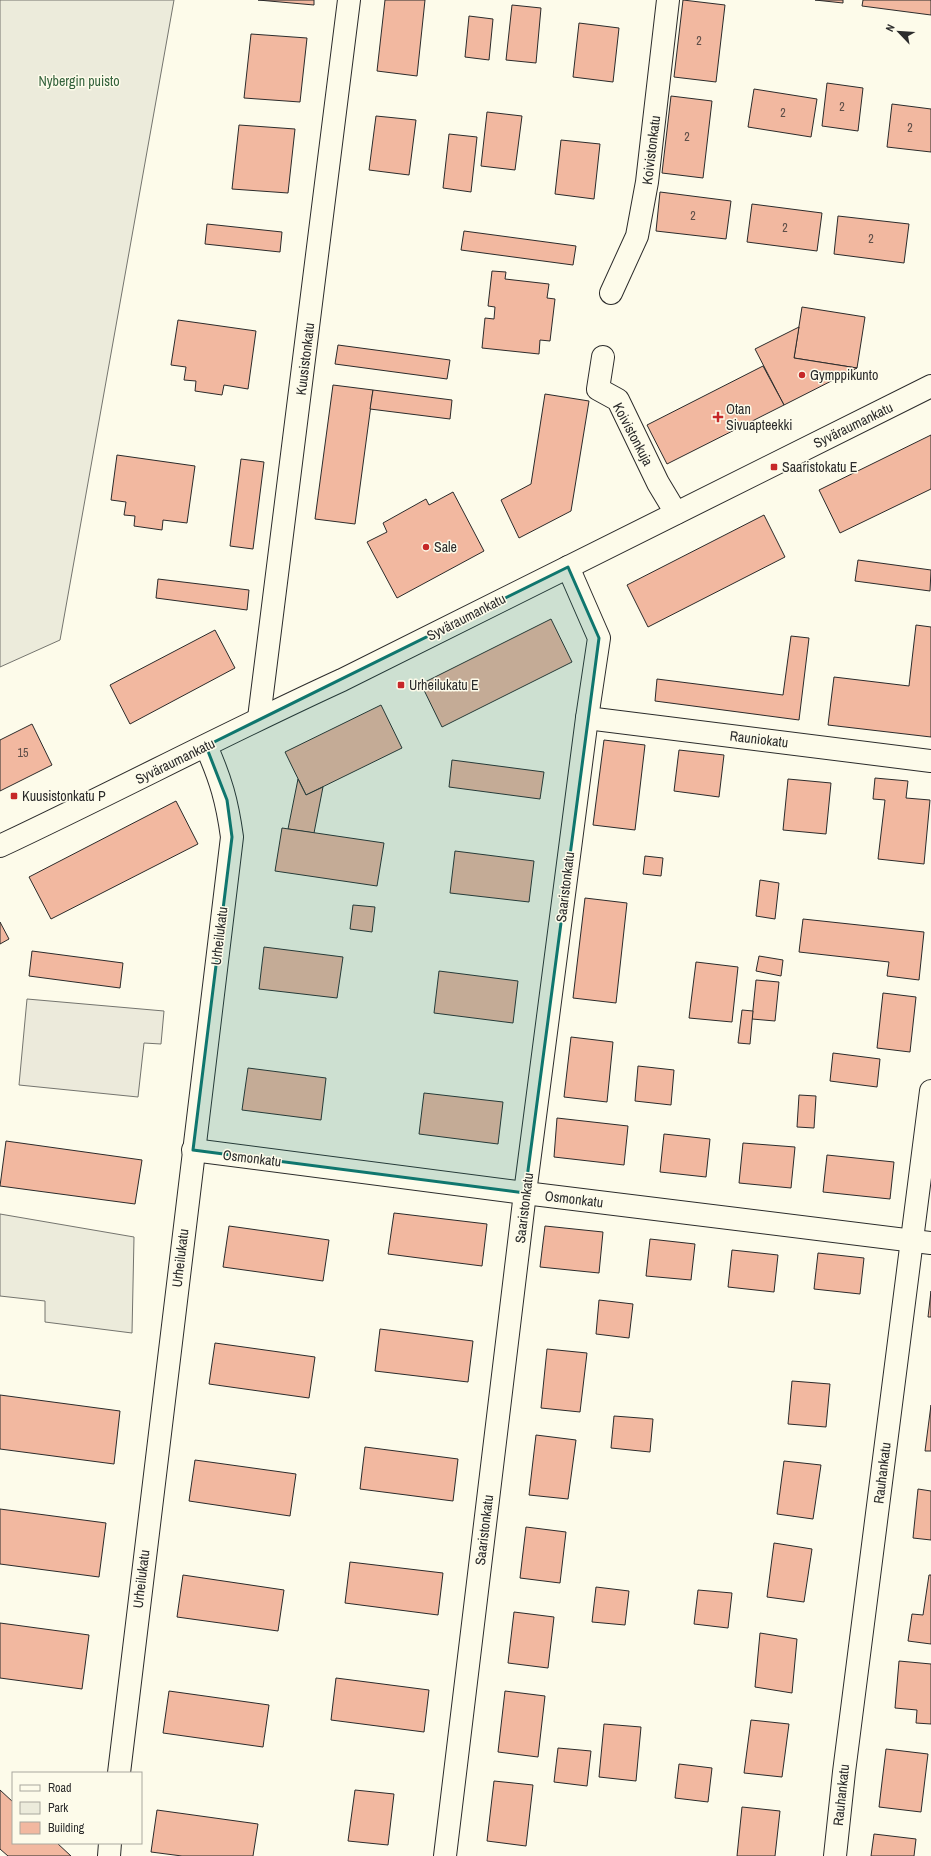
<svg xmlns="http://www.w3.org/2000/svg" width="931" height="1856" font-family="'Archivo Narrow',sans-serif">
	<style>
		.green { fill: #ecebdb; stroke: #74746e }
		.parking { fill: #eceadb; stroke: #74746e }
		.building { fill: #f2b8a0; stroke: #2b2b2b }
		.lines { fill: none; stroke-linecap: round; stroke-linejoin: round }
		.street-casing { stroke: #2b2b2b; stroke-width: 24 }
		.secondary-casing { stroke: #2b2b2b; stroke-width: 24 }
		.street { stroke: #fdfbea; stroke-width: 22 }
		.secondary { stroke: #fdfbea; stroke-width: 22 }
		.marked { fill: #0f766e; fill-opacity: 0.2; stroke: #0f766e; stroke-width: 3; stroke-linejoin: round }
		.poi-dot { fill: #c62828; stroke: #fdfbea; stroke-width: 1.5 }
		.labels { text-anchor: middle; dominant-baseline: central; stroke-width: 3; stroke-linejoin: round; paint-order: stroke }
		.number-label { font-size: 12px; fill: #5d4e48 }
		.park-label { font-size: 14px; fill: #34623c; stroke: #fdfbea }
		.street-label { font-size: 14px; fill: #2b2b2b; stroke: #fdfbea }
		.poi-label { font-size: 14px; fill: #2b2b2b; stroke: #fdfbea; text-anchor: start }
	</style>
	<rect width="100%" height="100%" fill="#fdfbea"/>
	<g class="green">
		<path d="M 0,0 L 174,0 L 60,640 L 0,667 Z"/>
		<path d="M 0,1214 L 134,1237 L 132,1333 L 45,1322 L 45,1301 L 0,1296 Z"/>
	</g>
	<path class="parking" d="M 27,999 L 164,1011 L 161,1044 L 144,1043 L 138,1097 L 19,1085 Z"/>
	<g class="building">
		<path d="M 258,0 L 314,0 L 314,5 Z"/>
		<path d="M 385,0 L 425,0 L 417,76 L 377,71 Z"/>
		<path d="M 683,0 L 725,5 L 716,82 L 674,77 Z"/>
		<path d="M 815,0 L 843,0 L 843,3 Z"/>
		<path d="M 863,0 L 931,0 L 931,15 L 862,6 Z"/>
		<path d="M 512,5 L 541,8 L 536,63 L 506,60 Z"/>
		<path d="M 469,16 L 493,19 L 489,60 L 465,57 Z"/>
		<path d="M 579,23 L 619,28 L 613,82 L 573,77 Z"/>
		<path d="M 251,34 L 307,38 L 300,102 L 244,98 Z"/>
		<path d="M 827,83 L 863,88 L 858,131 L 822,126 Z"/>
		<path d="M 754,89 L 817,99 L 811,137 L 748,127 Z"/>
		<path d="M 671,96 L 712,101 L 703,178 L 662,173 Z"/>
		<path d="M 892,104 L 931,109 L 931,152 L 887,147 Z"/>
		<path d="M 487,112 L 522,116 L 515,170 L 481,166 Z"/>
		<path d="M 376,116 L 416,120 L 409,175 L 369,170 Z"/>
		<path d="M 239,125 L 295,129 L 288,193 L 232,189 Z"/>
		<path d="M 449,134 L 477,137 L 471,192 L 443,188 Z"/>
		<path d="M 561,140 L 600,144 L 594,199 L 555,194 Z"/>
		<path d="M 660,192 L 731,201 L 726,239 L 656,231 Z"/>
		<path d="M 752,204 L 822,213 L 817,251 L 747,242 Z"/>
		<path d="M 838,216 L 909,224 L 904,263 L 834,254 Z"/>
		<path d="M 207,224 L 282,232 L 280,252 L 205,244 Z"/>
		<path d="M 464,231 L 576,246 L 573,265 L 461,250 Z"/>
		<path d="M 492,271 L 506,272 L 505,279 L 549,284 L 547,298 L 555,299 L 550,341 L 540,340 L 539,354 L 482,348 L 485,318 L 494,319 L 495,307 L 488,306 Z"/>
		<path d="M 802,307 L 865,317 L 857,368 L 794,358 Z"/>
		<path d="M 178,320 L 256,331 L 248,389 L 224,385 L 222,395 L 195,391 L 196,381 L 184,380 L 186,367 L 171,365 Z"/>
		<path d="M 799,327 L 794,358 L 857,368 L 784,405 L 755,349 Z"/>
		<path d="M 338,345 L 450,360 L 447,379 L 335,364 Z"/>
		<path d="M 763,366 L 784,405 L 667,464 L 647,425 Z"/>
		<path d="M 333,385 L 373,390 L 355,524 L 315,519 Z"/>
		<path d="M 373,390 L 452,400 L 450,419 L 370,409 Z"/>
		<path d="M 545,394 L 589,401 L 571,511 L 519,538 L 501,500 L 531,484 Z"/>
		<path d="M 931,435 L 931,489 L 840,533 L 819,490 Z"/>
		<path d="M 117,455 L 195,466 L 187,523 L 163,520 L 162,530 L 134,526 L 135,516 L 124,515 L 126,502 L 111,500 Z"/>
		<path d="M 241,459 L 264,462 L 253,549 L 230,546 Z"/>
		<path d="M 453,492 L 484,551 L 397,598 L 367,542 L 387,532 L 383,523 L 426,499 L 429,505 Z"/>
		<path d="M 764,515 L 785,557 L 648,627 L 627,585 Z"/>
		<path d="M 858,560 L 931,570 L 930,591 L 855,581 Z"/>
		<path d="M 158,579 L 249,590 L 247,610 L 156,598 Z"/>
		<path d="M 551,619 L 572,662 L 442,727 L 421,684 Z"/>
		<path d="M 916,625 L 931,627 L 931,737 L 828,725 L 834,677 L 909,686 Z"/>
		<path d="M 215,630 L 235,668 L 130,724 L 110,685 Z"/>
		<path d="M 791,636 L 809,638 L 799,720 L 655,701 L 657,679 L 783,695 Z"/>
		<path d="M 381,705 L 402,748 L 306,795 L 285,752 Z"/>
		<path d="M 32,724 L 52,765 L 0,791 L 0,740 Z"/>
		<path d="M 604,740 L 645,745 L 635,830 L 593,825 Z"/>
		<path d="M 679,750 L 724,755 L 719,797 L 674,791 Z"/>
		<path d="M 452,760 L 544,772 L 540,799 L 449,787 Z"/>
		<path d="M 875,778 L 908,781 L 906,798 L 930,800 L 924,864 L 878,859 L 885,800 L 873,799 Z"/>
		<path d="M 298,779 L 306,795 L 323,787 L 314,833 L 288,829 Z"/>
		<path d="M 788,779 L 831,783 L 826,834 L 783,830 Z"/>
		<path d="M 176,801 L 198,844 L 51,919 L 29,877 Z"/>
		<path d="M 282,828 L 384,843 L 377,886 L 275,871 Z"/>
		<path d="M 455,851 L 534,861 L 529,902 L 450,893 Z"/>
		<path d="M 645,856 L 663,858 L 661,876 L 643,874 Z"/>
		<path d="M 760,880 L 779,883 L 775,919 L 756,916 Z"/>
		<path d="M 585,898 L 627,903 L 616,1003 L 573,998 Z"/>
		<path d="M 353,905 L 375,907 L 372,932 L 350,929 Z"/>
		<path d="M 803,919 L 924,932 L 919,980 L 887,976 L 889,962 L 799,952 Z"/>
		<path d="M 0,922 L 9,939 L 0,944 Z"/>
		<path d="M 264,947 L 343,957 L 337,998 L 259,989 Z"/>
		<path d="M 32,951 L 123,963 L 120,988 L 29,976 Z"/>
		<path d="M 759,956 L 783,960 L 781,976 L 756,971 Z"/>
		<path d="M 696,962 L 738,967 L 732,1022 L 689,1018 Z"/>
		<path d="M 439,971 L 518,981 L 513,1023 L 434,1013 Z"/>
		<path d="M 756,980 L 779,982 L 775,1021 L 752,1019 Z"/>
		<path d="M 883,993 L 916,997 L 910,1052 L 877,1048 Z"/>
		<path d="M 742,1010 L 753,1011 L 750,1044 L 738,1043 Z"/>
		<path d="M 571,1037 L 613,1042 L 607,1102 L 564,1097 Z"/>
		<path d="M 833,1053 L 880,1059 L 877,1087 L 830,1081 Z"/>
		<path d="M 638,1066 L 674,1070 L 671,1105 L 635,1101 Z"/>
		<path d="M 248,1068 L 326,1078 L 321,1120 L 242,1110 Z"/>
		<path d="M 424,1093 L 503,1102 L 498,1144 L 419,1134 Z"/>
		<path d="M 799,1095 L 816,1096 L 814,1128 L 797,1127 Z"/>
		<path d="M 557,1118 L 628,1126 L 624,1165 L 554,1157 Z"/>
		<path d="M 664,1134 L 710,1139 L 706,1177 L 660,1172 Z"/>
		<path d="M 6,1141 L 142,1160 L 135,1204 L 0,1186 Z"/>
		<path d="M 743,1143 L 795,1147 L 791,1188 L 739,1183 Z"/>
		<path d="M 827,1155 L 894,1162 L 890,1199 L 823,1192 Z"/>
		<path d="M 394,1213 L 487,1224 L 482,1266 L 388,1254 Z"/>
		<path d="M 229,1226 L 329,1240 L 323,1281 L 223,1267 Z"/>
		<path d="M 545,1226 L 603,1232 L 599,1273 L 540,1267 Z"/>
		<path d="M 650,1239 L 695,1244 L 691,1280 L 646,1276 Z"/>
		<path d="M 732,1250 L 778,1255 L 774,1292 L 728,1287 Z"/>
		<path d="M 818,1253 L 864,1258 L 860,1294 L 814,1289 Z"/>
		<path d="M 931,1291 L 931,1317 L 928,1317 Z"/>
		<path d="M 599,1300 L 633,1304 L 629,1338 L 596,1334 Z"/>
		<path d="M 380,1329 L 473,1341 L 468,1382 L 375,1371 Z"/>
		<path d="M 215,1343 L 315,1357 L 309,1398 L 209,1384 Z"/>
		<path d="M 547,1349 L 587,1353 L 580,1412 L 541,1408 Z"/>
		<path d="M 792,1381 L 830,1384 L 826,1427 L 788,1424 Z"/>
		<path d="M 0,1395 L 120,1411 L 114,1464 L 0,1449 Z"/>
		<path d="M 931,1405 L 931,1451 L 925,1451 Z"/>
		<path d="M 614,1416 L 653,1419 L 650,1452 L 611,1448 Z"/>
		<path d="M 536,1435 L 576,1440 L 568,1499 L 529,1495 Z"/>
		<path d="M 365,1447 L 458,1459 L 453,1501 L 360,1489 Z"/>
		<path d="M 195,1460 L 296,1474 L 290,1516 L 189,1501 Z"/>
		<path d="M 784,1461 L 821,1465 L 813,1519 L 777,1514 Z"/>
		<path d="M 918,1489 L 931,1491 L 931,1540 L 913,1538 Z"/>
		<path d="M 0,1509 L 106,1523 L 99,1577 L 0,1564 Z"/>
		<path d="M 526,1527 L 566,1532 L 560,1583 L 520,1578 Z"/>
		<path d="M 774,1543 L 812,1549 L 804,1602 L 767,1597 Z"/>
		<path d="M 350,1562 L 443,1573 L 438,1615 L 345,1603 Z"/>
		<path d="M 183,1575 L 284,1590 L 278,1631 L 177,1617 Z"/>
		<path d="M 929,1575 L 931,1575 L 931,1644 L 908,1641 L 912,1614 L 923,1615 Z"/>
		<path d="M 596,1587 L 629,1591 L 625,1625 L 592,1622 Z"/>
		<path d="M 698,1590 L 732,1593 L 728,1628 L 694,1624 Z"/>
		<path d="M 514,1612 L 554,1617 L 548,1668 L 508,1663 Z"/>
		<path d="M 0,1623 L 89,1635 L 82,1689 L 0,1678 Z"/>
		<path d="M 760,1633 L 797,1639 L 792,1693 L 755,1687 Z"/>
		<path d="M 899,1661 L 931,1664 L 931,1724 L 916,1723 L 917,1710 L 895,1708 Z"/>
		<path d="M 336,1678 L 429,1690 L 424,1732 L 331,1720 Z"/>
		<path d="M 169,1691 L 269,1705 L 263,1747 L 163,1733 Z"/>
		<path d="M 505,1691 L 545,1696 L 538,1757 L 498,1752 Z"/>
		<path d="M 751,1720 L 789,1724 L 782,1777 L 744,1773 Z"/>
		<path d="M 604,1724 L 641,1727 L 636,1781 L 599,1777 Z"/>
		<path d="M 558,1748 L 591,1751 L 587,1786 L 554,1782 Z"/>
		<path d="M 886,1749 L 928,1754 L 921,1812 L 879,1807 Z"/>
		<path d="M 679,1764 L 712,1768 L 708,1802 L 675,1798 Z"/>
		<path d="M 494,1781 L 533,1785 L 526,1846 L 487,1841 Z"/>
		<path d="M 0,1790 L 13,1802 L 13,1843 L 57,1843 L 71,1856 L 8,1856 L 0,1849 Z"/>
		<path d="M 355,1790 L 394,1794 L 388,1845 L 348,1841 Z"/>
		<path d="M 742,1807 L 780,1811 L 775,1856 L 737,1856 Z"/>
		<path d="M 157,1810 L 258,1824 L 253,1856 L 182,1856 L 151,1852 Z"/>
		<path d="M 874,1834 L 916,1839 L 914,1856 L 871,1856 Z"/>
	</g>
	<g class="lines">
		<defs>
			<g id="street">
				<path d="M 611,293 L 637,236 L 647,182 L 668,0"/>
				<path d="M 603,357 L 598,389 L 618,400 L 658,483 L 676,513"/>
				<path d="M 259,718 L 349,0"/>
				<path d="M 587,718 L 931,761"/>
				<path d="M 193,1150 L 525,1193 L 931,1243"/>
				<path d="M 119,1773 L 232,837 C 227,801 221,780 206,746"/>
				<path d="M 109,1856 L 110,1843"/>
				<path d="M 445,1856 L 525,1193 L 587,718 L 599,638 L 568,567"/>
				<path d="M 835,1856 L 844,1772 L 931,1091"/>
			</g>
			<path id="secondary" d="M 0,846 C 115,792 226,733 342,680 L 931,386"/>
		</defs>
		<use href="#street" class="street-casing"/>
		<use href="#secondary" class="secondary-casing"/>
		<use href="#street" class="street"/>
		<use href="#secondary" class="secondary"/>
	</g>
	<path class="marked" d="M 568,567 L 599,638 L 525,1193 L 193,1150 L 232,837 L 227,800 L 206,746 Z"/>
	<g class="poi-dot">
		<circle cx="802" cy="375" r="4"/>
		<path d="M716 411h4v4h4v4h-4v4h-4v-4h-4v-4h4z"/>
		<rect x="770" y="463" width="8" height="8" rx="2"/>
		<circle cx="426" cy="547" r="4"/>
		<rect x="397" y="681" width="8" height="8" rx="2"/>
		<rect x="10" y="792" width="8" height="8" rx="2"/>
	</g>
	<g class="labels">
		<g class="number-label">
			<text x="699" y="41">2</text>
			<text x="842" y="107">2</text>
			<text x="783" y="113">2</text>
			<text x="910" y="128">2</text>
			<text x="687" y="137">2</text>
			<text x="693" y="216">2</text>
			<text x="785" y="228">2</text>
			<text x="871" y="239">2</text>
			<text x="23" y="753">15</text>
		</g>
		<g class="park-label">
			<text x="79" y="81">Nybergin puisto</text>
		</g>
		<g class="street-label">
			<text transform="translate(651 150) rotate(-83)">Koivistonkatu</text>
			<text transform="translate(305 359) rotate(-83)">Kuusistonkatu</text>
			<text transform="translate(853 425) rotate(-26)">Syväraumankatu</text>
			<text transform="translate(633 434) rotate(62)">Koivistonkuja</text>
			<text transform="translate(466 617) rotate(-27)">Syväraumankatu</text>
			<text transform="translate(759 739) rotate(7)">Rauniokatu</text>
			<text transform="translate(175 761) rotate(-26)">Syväraumankatu</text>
			<text transform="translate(565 887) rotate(-83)">Saaristonkatu</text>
			<text transform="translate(219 936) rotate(-83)">Urheilukatu</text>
			<text transform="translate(252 1158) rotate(7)">Osmonkatu</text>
			<text transform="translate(574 1199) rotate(7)">Osmonkatu</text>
			<text transform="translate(524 1208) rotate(-83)">Saaristonkatu</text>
			<text transform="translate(180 1258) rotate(-83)">Urheilukatu</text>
			<text transform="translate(882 1473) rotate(-83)">Rauhankatu</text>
			<text transform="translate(484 1530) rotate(-83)">Saaristonkatu</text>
			<text transform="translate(141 1579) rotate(-83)">Urheilukatu</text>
			<text transform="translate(841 1795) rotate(-84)">Rauhankatu</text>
		</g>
		<g class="poi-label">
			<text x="810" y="375">Gymppikunto</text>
			<text x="726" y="409">Otan<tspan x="726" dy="16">Sivuapteekki</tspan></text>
			<text x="782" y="467">Saaristokatu E</text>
			<text x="434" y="547">Sale</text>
			<text x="409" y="685">Urheilukatu E</text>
			<text x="22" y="796">Kuusistonkatu P</text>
		</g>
	</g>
	<rect x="12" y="1772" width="130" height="72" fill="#fdfbea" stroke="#a9a89e"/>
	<rect x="20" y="1785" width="20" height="6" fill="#fdfbea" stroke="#a9a89e"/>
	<text x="48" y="1792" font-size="12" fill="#2b2b2b">Road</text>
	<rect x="20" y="1802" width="20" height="12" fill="#ecebdb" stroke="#a9a89e"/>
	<text x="48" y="1812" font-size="12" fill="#2b2b2b">Park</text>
	<rect x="20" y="1822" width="20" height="12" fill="#f2b8a0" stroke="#a9a89e"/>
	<text x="48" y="1832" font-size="12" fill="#2b2b2b">Building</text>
	<g transform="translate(899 32) rotate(295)" stroke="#fdfbea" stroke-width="3" paint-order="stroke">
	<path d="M0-3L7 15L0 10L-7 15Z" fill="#2b2b2b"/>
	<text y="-6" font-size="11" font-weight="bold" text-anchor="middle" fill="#2b2b2b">N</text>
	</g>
</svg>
